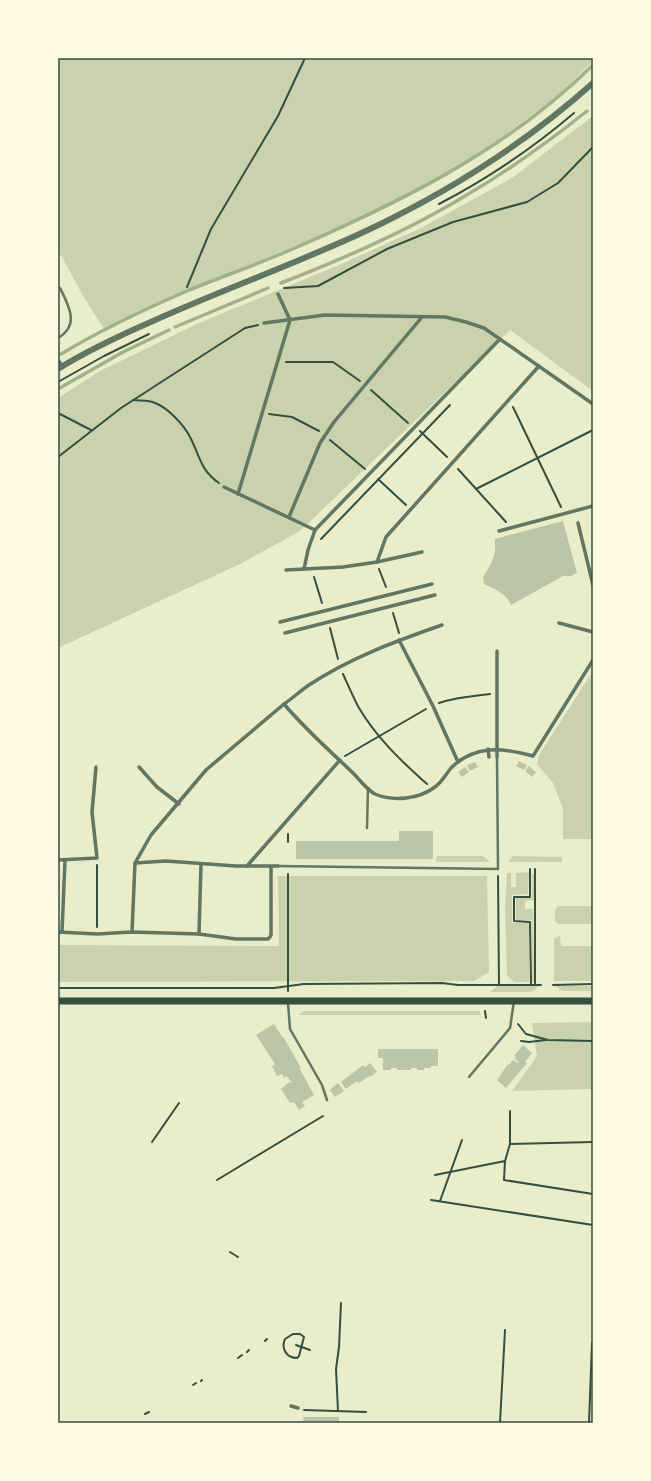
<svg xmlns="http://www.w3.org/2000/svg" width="651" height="1481" font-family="'PT Sans Narrow',sans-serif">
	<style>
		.green { fill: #cad2ad }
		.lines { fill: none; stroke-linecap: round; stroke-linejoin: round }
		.stream { stroke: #a3b18a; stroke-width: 3.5 }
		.building { fill: #bcc5a7 }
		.path { stroke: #344e41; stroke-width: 2 }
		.service { stroke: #617663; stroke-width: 2.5 }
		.pedestrian { stroke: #617663; stroke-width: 3.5 }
		.tertiary { stroke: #617663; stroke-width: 6 }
		.secondary { stroke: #344e41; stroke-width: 7 }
		.neatline { fill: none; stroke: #344e41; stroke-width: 1.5 }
	</style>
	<rect width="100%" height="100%" fill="#e9edc9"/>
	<g class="green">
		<path d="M 58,58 L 593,58 L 593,61 L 557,96 L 478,155 L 380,209 L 224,277 L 185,291 L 104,329 L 82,294 L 61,255 L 58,256 Z"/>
		<path d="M 593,116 L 593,391 L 510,330 L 300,531 L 240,564 L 58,648 L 58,398 L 100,371 L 199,323 L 339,265 L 421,228 L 512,178 Z"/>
		<path d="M 593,671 L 593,839 L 563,839 L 563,809 L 553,783 L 537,764 L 539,755 Z"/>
		<path d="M 438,856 L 483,856 L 490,862 L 436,862 L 436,857 Z"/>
		<path d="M 513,856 L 562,857 L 562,862 L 508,862 Z"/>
		<path d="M 529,872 L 528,894 L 512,895 L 512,923 L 529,923 L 529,982 L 514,982 L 507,975 L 505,908 L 507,873 L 511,873 L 511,887 L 516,887 L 516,873 Z"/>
		<path d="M 532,874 L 534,874 L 534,900 L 525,901 L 525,909 L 533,909 L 534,982 L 532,982 L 532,920 L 516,920 L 516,898 L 532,898 Z"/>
		<path d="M 278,876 L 487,876 L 489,972 L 474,981 L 58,982 L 58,945 L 279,946 Z"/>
		<path d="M 558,906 L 593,906 L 593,924 L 558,924 L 555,921 L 555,910 Z"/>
		<path d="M 560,936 L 561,946 L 593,946 L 593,981 L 554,981 L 554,940 L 555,938 Z"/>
		<path d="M 497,986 L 539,986 L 533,991 L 529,992 L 490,992 Z"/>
		<path d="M 556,986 L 593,986 L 593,991 L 562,991 Z"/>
		<path d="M 304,1011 L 480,1011 L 480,1015 L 298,1015 Z"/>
		<path d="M 593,1022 L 593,1089 L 512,1091 L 537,1056 L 532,1023 Z"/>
	</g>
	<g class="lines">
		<g class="stream">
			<path d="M 281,283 C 343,259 403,233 460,199 C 505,173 547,143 587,111"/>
			<path d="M 175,327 L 268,288"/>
			<path d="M 61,354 C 101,330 143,310 187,291 C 218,278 250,267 281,254 C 393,206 505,152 593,65"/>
			<path d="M 58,389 L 123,352 L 169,330"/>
		</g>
	</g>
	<g class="building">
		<path d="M 563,521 L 577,573 L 571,576 L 563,576 L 511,605 L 507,598 L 497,590 L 484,584 L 483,577 L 491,564 L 495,552 L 495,539 Z"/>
		<path d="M 519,761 L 527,765 L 524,770 L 516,766 Z"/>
		<path d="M 475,762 L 478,767 L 470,771 L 467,765 Z"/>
		<path d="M 529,766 L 536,772 L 532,777 L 525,771 Z"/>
		<path d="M 465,767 L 469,772 L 462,777 L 458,772 Z"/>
		<path d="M 399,831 L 433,831 L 433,859 L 296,859 L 296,841 L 399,841 Z"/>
		<path d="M 274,1024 L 283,1038 L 284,1038 L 301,1068 L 300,1069 L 314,1095 L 302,1102 L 305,1106 L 299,1110 L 294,1102 L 290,1103 L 281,1089 L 289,1082 L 292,1083 L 287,1076 L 284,1078 L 282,1074 L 277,1076 L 272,1066 L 275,1064 L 256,1035 Z"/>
		<path d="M 523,1045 L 532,1053 L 525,1062 L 527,1063 L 506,1088 L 497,1080 L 508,1064 L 509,1065 L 513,1060 L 517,1063 L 519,1062 L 514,1058 L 516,1057 L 514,1056 Z"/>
		<path d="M 378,1049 L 438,1049 L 438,1066 L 431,1066 L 431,1068 L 424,1068 L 424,1070 L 417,1070 L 417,1068 L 411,1068 L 411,1070 L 397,1070 L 397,1068 L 391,1068 L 391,1070 L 383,1070 L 383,1058 L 378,1058 Z"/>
		<path d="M 370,1063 L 377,1072 L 370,1077 L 369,1076 L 359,1083 L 357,1081 L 346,1089 L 341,1082 L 363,1065 L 365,1067 Z"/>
		<path d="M 338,1083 L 344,1091 L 335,1097 L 330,1090 Z"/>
		<path d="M 303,1417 L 339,1417 L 339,1423 L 304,1423 Z"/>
	</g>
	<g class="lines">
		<g class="path">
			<path d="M 439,204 C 487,179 533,148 574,113"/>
			<path d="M 187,287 L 211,229 L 278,116 L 305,58"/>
			<path d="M 284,288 L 318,286 L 387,249 L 453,222 L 527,202 L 558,183 L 593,147"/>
			<path d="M 286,362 L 333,362 L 360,381"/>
			<path d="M 58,382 L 104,356 L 149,334"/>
			<path d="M 371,390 L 408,423"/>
			<path d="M 133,400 C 140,401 149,400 155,403 C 167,407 184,425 190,437 C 200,456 200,470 219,483"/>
			<path d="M 513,407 L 561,507"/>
			<path d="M 58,413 L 91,430"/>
			<path d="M 269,414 L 292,417 L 319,431"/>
			<path d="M 420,431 L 447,457"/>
			<path d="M 330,440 L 365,469"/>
			<path d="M 58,457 L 121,408 L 245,328 L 258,325"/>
			<path d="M 458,469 L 506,522"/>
			<path d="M 378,479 L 406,505"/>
			<path d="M 476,489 L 593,430"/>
			<path d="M 321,539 L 450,405"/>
			<path d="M 379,569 L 386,587"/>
			<path d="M 314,577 L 322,603"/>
			<path d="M 393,613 L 399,633"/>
			<path d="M 330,628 L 338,659"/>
			<path d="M 343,674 C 348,685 353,697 359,708 C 377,738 401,761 427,784"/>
			<path d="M 439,703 C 456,697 473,696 490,694"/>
			<path d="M 345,756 L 426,709"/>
			<path d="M 288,842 L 288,834"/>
			<path d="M 530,869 L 530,897 L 514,897 L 514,921 L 530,922 L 531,984"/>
			<path d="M 535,869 L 535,984"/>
			<path d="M 498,876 L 499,985"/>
			<path d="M 97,927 L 97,865"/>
			<path d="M 553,985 L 593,984"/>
			<path d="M 58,988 L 274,988 L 304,984 L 442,983 L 458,985 L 541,985"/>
			<path d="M 288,991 L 288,874"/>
			<path d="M 485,1011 L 486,1018"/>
			<path d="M 518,1024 L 526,1034 L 548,1040 L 593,1041"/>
			<path d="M 521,1041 L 529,1042 L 546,1040"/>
			<path d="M 152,1142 L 179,1103"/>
			<path d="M 510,1144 L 593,1142"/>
			<path d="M 505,1161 L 510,1144 L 510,1111"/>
			<path d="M 435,1175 L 505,1161 L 504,1180 L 593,1194"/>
			<path d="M 217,1180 L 323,1116"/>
			<path d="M 431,1200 L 593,1225"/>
			<path d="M 440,1201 L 462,1140"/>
			<path d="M 230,1252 L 238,1257"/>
			<path d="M 293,1334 L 300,1334 L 304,1337 L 299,1356 L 297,1358 C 286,1358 281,1348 285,1339 Z"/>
			<path d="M 265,1341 L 267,1339"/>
			<path d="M 296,1345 L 310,1350"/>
			<path d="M 247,1352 L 249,1350"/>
			<path d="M 238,1358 L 242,1355"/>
			<path d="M 201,1381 L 202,1380"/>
			<path d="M 193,1385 L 196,1383"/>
			<path d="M 304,1410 L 366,1412"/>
			<path d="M 338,1411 L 336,1369 L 339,1347 L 341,1303"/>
			<path d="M 145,1414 L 149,1412"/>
			<path d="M 500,1423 L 505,1330"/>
			<path d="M 589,1423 L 592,1343"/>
		</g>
		<g class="service">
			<path d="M 58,338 C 80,325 69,306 60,288"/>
			<path d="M 58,359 L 62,365"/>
			<path d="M 367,828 L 368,788"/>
			<path d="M 278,866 L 498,869 L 497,757"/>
			<path d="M 288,1003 L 290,1029 L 322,1085 L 327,1100"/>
			<path d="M 469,1077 L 510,1028 L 514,1001"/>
		</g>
		<g class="pedestrian">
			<path d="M 264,323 L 325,315 L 445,317 L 466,322 L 484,328 L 593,404"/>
			<path d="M 224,487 L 315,530 L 308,550 L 304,569"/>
			<path d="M 238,494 L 290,320 L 278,294"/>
			<path d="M 289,517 L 320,443 L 334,422 L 422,317"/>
			<path d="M 578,523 L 593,585"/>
			<path d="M 315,530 L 500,339"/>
			<path d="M 499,531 L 593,506"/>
			<path d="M 377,562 L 386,537 L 539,366"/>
			<path d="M 286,570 L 343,567 L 377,562 L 422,552"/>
			<path d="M 280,622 L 432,584"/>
			<path d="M 559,623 L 593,632"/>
			<path d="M 442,625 C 396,641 350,658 309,685 C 300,691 293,698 284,704 C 305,729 330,751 353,773 C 359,779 367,790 375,794 C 394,802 419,799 435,787 C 442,782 446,774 451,768 C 475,744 503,748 533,756 L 593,660"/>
			<path d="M 285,633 L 435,595"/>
			<path d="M 399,640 L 433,706 L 458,762"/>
			<path d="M 488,749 L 489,757"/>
			<path d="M 497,757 L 497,651"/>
			<path d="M 139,767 L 157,787 L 179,804"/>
			<path d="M 58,860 L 97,858 L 92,812 L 96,767"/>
			<path d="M 135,863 L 166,861 L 236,866 L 278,866"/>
			<path d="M 247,866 L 340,760"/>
			<path d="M 58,932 L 97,934 L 132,932 L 199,934 L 236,939 L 268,939 L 270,937 L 271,935 L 271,867"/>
			<path d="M 62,932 L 65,860"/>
			<path d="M 132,932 L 135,863 L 151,835 L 206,770 L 284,704"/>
			<path d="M 199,934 L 201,864"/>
			<path d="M 291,1406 L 298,1408"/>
		</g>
		<path class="tertiary" d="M 58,369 C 88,350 121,335 153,321 C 224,289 298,263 368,230 C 448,192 527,142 593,83"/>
		<path class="secondary" d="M 58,1001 L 593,1001"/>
	</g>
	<rect width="651" height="1481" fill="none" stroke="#fefae0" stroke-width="118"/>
	<rect x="59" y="59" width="533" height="1363" class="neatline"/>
</svg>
